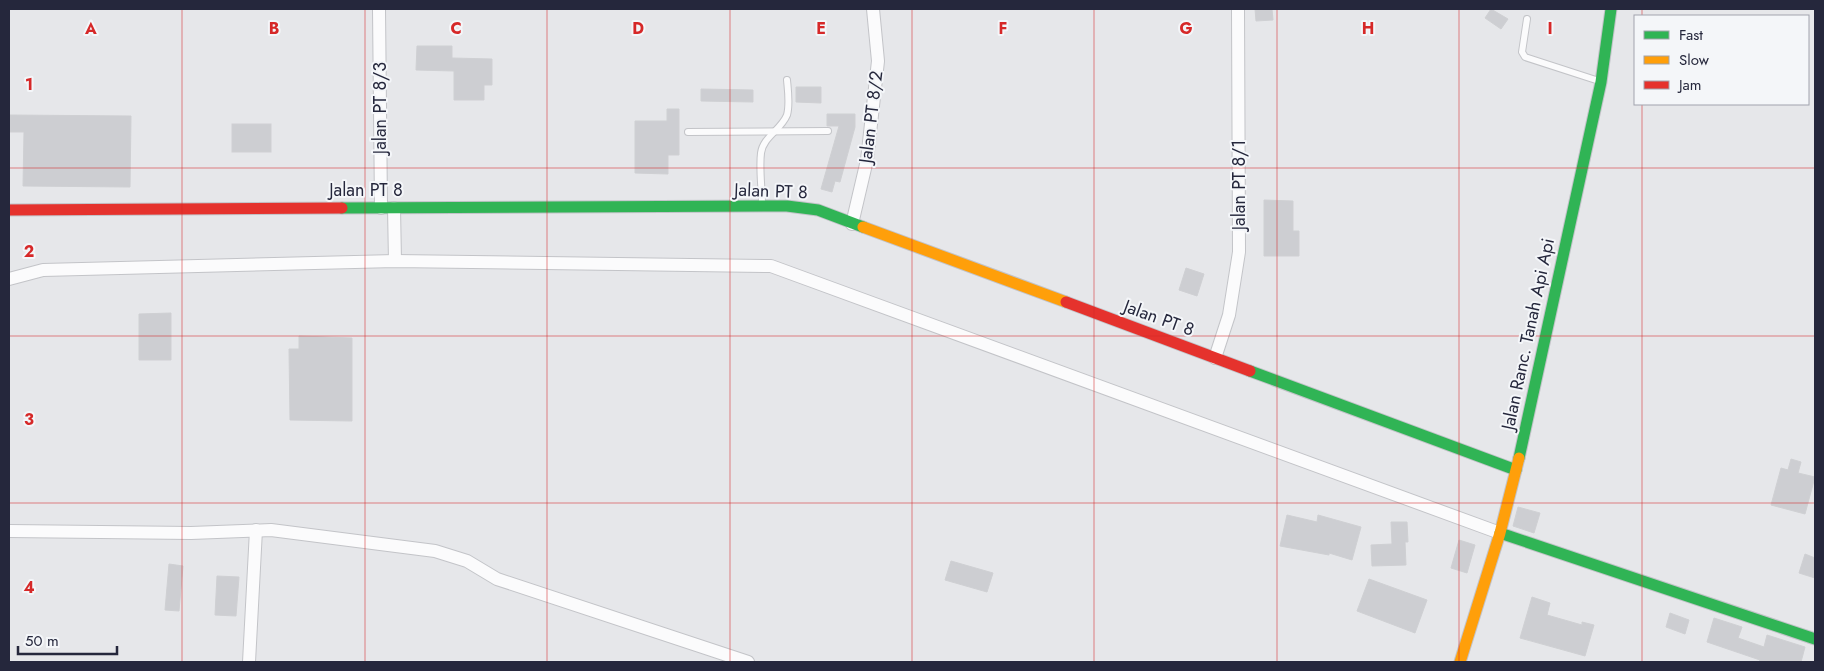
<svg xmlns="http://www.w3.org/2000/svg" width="1824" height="671" font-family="Jost,sans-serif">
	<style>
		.building { fill: #cdced2; stroke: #cfd0d3 }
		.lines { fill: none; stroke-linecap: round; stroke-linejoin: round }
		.lane-casing { stroke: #c3c4c8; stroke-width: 8 }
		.street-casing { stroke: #c3c4c8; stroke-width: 14 }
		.fast-casing { stroke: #c2c3c8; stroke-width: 13 }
		.slow-casing { stroke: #c2c3c8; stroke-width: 13 }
		.jam-casing { stroke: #c2c3c8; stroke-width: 13 }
		.lane { stroke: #fbfbfc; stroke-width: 6 }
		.street { stroke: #fbfbfc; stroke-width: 12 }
		.fast { stroke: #30b455; stroke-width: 11 }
		.slow { stroke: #ff9f0a; stroke-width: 11 }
		.jam { stroke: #e5322d; stroke-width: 11 }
		.grid { fill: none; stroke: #d62828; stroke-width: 1; stroke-opacity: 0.55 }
		.labels { text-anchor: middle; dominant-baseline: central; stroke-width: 4; stroke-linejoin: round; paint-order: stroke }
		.street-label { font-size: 18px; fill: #25273c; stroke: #f4f6f9 }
		.grid-label { font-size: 16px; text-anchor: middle; font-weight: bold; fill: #d62828; stroke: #f4f6f9; stroke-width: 4; stroke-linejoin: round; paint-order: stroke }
	</style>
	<rect width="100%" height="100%" fill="#e6e7ea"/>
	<g class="building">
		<path d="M 1255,9 L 1272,9 L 1273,20 L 1256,21 Z"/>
		<path d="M 1491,9 L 1508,19 L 1501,29 L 1485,18 Z"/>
		<path d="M 417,46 L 452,46 L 452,58 L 492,59 L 492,85 L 484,85 L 484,100 L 454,100 L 454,71 L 416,70 Z"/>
		<path d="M 796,87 L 821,87 L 821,103 L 796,102 Z"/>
		<path d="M 701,89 L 753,90 L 753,102 L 701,101 Z"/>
		<path d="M 667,109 L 679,109 L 679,155 L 668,155 L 668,174 L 635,173 L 635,121 L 667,121 Z"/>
		<path d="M 827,114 L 855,114 L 855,127 L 840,182 L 835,181 L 832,192 L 821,189 L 839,126 L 827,126 Z"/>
		<path d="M 9,115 L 131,116 L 130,187 L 23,186 L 24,132 L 9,132 Z"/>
		<rect x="232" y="124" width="39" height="28"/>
		<path d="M 1264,200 L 1293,201 L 1293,231 L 1299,231 L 1299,256 L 1264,256 Z"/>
		<path d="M 1186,268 L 1204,274 L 1197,296 L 1179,290 Z"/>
		<path d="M 171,313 L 171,360 L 139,360 L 139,314 Z"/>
		<path d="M 299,336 L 352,338 L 352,421 L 290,420 L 289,349 L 299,349 Z"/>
		<path d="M 1791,459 L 1801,462 L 1798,473 L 1815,477 L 1805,514 L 1771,505 L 1781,468 L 1788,470 Z"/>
		<path d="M 1518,507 L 1540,513 L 1534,533 L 1513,526 Z"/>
		<path d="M 1287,515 L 1317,522 L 1318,515 L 1361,527 L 1352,560 L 1329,553 L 1329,555 L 1280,546 Z"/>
		<path d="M 1391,522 L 1407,522 L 1408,542 L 1405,542 L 1406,565 L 1372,566 L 1371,545 L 1392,544 Z"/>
		<path d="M 1459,540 L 1475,545 L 1467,573 L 1451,568 Z"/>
		<path d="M 1805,554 L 1815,558 L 1815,578 L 1799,573 Z"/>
		<path d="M 951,561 L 993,573 L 987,592 L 945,580 Z"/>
		<path d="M 169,564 L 183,566 L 179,611 L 165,610 Z"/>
		<path d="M 217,576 L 239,577 L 236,616 L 215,615 Z"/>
		<path d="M 1369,579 L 1427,600 L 1415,633 L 1357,611 Z"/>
		<path d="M 1532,597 L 1550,603 L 1547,615 L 1582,625 L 1582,622 L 1594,625 L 1585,656 L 1520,638 Z"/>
		<path d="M 1670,613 L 1689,620 L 1685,634 L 1666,627 Z"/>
		<path d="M 1714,618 L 1742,627 L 1738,638 L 1764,647 L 1767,635 L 1805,647 L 1801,662 L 1759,662 L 1760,660 L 1707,642 Z"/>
	</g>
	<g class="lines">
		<defs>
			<g id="lane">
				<path d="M 1527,19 L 1522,52 L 1525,57 L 1599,81"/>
				<path d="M 688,132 L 828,131"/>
				<path d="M 762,204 C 762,188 759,169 761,153 C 763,137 781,130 787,115 C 790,104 788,91 787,80"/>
			</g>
			<g id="street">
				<path d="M 379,9 L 381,208"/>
				<path d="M 394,208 L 395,261"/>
				<path d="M 852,224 L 867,160 L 878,61 L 873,9"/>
				<path d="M 9,279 L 43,270 L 395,261 L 771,266 L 1500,533"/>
				<path d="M 1215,358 L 1229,315 L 1239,252 L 1238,9"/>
				<path d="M 9,531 L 191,533 L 271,530 L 435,551 L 467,561 L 497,579 L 748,662"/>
				<path d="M 249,662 L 256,530"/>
			</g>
			<g id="fast">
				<path d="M 342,208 L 787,206 L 818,210 L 863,227"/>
				<path d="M 1250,371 L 1516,470"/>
				<path d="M 1519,458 L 1601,82 L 1611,9"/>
				<path d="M 1500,533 L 1815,639"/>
			</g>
			<g id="slow">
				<path d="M 863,227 L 1066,302"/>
				<path d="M 1460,662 L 1500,533 L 1519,458"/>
			</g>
			<g id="jam">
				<path d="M 9,210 L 342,208"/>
				<path d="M 1066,302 L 1250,371"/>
			</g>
		</defs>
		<use href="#lane" class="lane-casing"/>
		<use href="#street" class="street-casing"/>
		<use href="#fast" class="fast-casing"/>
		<use href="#slow" class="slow-casing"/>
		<use href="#jam" class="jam-casing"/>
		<use href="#lane" class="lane"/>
		<use href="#street" class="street"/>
		<use href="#fast" class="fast"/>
		<use href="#slow" class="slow"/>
		<use href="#jam" class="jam"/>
	</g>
	<path class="grid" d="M 182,9 L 182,662M 365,9 L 365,662M 547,9 L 547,662M 730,9 L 730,662M 912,9 L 912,662M 1094,9 L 1094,662M 1277,9 L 1277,662M 1459,9 L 1459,662M 1642,9 L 1642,16M 1642,104 L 1642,662M 9,168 L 1815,168M 9,336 L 1815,336M 9,503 L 1815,503"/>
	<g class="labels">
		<g class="street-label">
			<text transform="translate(380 108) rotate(-90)">Jalan PT 8/3</text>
			<text transform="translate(871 117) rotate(-83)">Jalan PT 8/2</text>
			<text transform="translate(1239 185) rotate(-90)">Jalan PT 8/1</text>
			<text x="366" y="190">Jalan PT 8</text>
			<text transform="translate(771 191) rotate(2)">Jalan PT 8</text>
			<text transform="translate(1159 318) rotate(20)">Jalan PT 8</text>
			<text transform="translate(1528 334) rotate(-78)">Jalan Ranc. Tanah Api Api</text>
		</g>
	</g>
	<g class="grid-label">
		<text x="91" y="34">A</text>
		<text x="274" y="34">B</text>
		<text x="456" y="34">C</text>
		<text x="638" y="34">D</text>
		<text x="821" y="34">E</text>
		<text x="1003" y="34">F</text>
		<text x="1186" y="34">G</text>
		<text x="1368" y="34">H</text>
		<text x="1550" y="34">I</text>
		<text x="29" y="90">1</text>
		<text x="29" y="257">2</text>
		<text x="29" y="425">3</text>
		<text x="29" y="593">4</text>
	</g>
	<rect width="1824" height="671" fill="none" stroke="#25273c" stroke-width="20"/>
	<rect x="1634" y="15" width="175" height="90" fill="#f4f6f9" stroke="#a1a3ad"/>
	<rect x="1644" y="31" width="25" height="8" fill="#30b455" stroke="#a1a3ad"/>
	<text x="1679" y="40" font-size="15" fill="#25273c">Fast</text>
	<rect x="1644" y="56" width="25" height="8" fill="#ff9f0a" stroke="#a1a3ad"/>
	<text x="1679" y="65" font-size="15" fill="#25273c">Slow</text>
	<rect x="1644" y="81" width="25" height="8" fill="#e5322d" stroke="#a1a3ad"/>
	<text x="1679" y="90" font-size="15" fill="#25273c">Jam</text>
	<path d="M18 646v8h99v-8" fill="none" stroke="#25273c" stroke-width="2.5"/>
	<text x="25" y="646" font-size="15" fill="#25273c" stroke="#f4f6f9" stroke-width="4" paint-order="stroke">50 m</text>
</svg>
